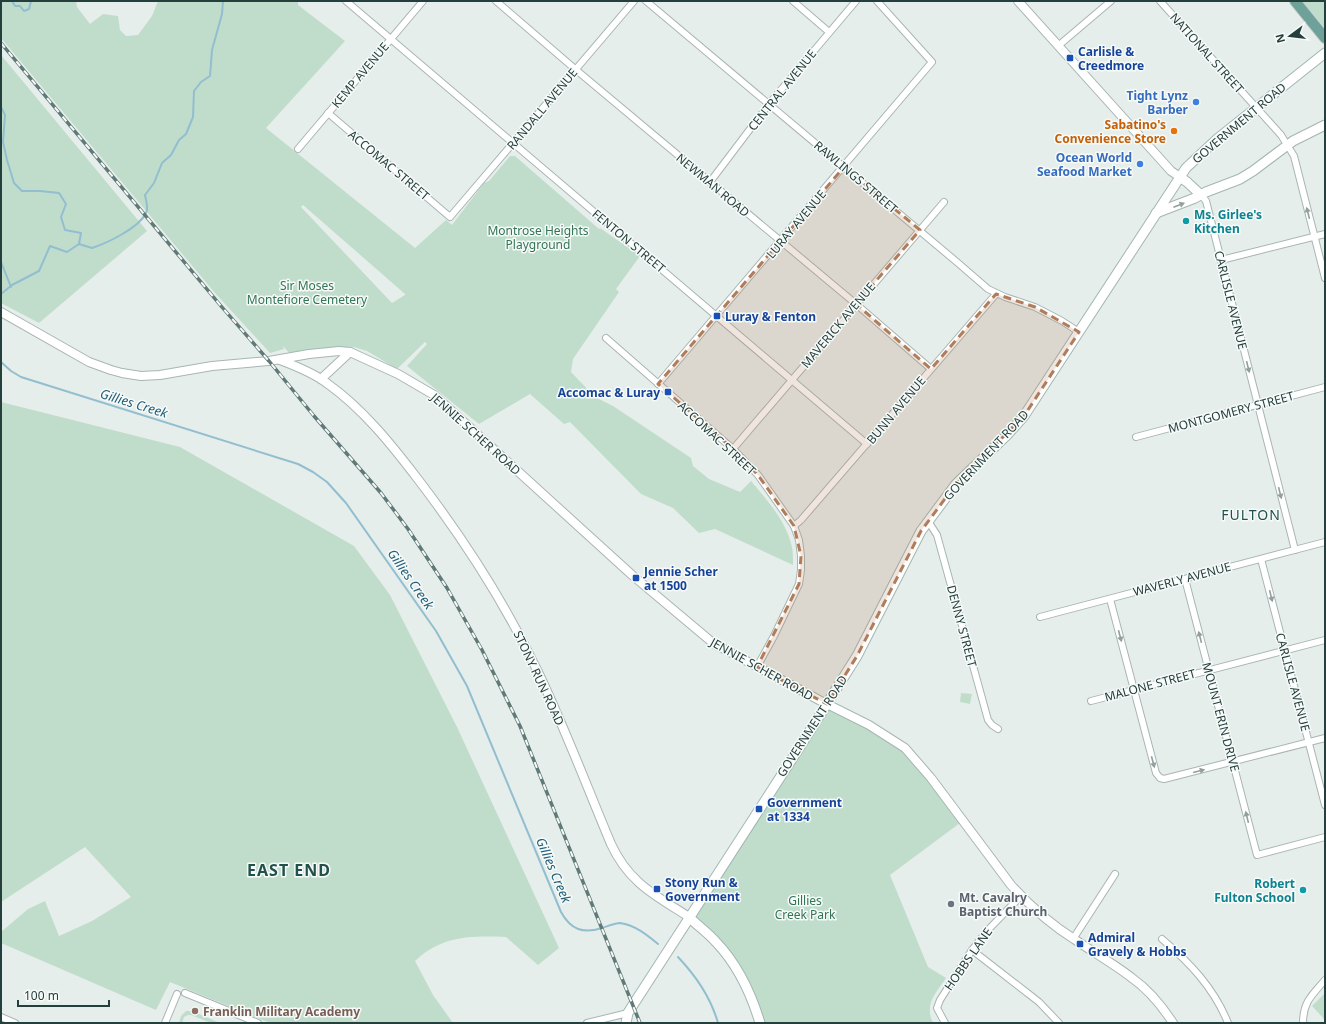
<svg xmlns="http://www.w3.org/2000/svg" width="1326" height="1024" font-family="'Noto Sans',sans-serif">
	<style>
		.green { fill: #c0ddcc; fill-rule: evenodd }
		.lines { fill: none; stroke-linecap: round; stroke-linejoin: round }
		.stream { stroke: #92becf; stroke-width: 2 }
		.minor-casing { stroke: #a8b6b3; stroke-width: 8 }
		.tertiary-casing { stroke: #a8b6b3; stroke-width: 10 }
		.secondary-casing { stroke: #a2b6b2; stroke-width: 11 }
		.primary-casing { stroke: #c2c9c8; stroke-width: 12 }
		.minor { stroke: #fff; stroke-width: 6 }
		.tertiary { stroke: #fff; stroke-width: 8 }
		.secondary { stroke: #fff; stroke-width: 9 }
		.primary { stroke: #6da19a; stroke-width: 10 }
		.rail-casing { stroke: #607a77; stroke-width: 3.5 }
		.rail { stroke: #f6faf9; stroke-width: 2; stroke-dasharray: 6; stroke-linecap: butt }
		.oneway { fill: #929f9e }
		.marked { fill: #af7d5b; fill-opacity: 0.2; stroke: #af7d5b; stroke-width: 3; stroke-dasharray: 8 5; stroke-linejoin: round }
		.transit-dot { fill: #1a4fb4; stroke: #f6faf9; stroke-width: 1.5 }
		.shop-dot { fill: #3f7fe0; stroke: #f6faf9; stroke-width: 1.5 }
		.food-dot { fill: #e8710a; stroke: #f6faf9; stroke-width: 1.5 }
		.culture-dot { fill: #0f9aa8; stroke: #f6faf9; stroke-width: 1.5 }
		.worship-dot { fill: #6b7280; stroke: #f6faf9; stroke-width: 1.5 }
		.education-dot { fill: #8d6e63; stroke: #f6faf9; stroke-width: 1.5 }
		.labels { text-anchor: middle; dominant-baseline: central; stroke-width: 3; stroke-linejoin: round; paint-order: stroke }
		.transit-label { font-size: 12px; font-weight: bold; fill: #164399; stroke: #f6faf9; text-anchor: start }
		.street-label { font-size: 12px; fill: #253f3c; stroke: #f6faf9 }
		.shop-label { font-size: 12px; font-weight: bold; fill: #366cbe; stroke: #f6faf9; text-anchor: end }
		.food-label { font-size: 12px; font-weight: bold; fill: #c56008; stroke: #f6faf9; text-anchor: end }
		.culture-label { font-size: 12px; font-weight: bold; fill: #0d838f; stroke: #f6faf9; text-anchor: start }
		.park-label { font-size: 12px; fill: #327454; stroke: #f6faf9 }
		.worship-label { font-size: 12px; font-weight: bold; fill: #5b616d; stroke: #f6faf9; text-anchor: start }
		.education-label { font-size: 12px; font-weight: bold; fill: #785e54; stroke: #f6faf9; text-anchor: start }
		.water-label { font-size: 13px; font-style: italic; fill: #225f79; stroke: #f6faf9 }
		.quarter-label { font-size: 14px; letter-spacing: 1px; fill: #22514b; stroke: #f6faf9 }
		.district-label { font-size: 16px; font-weight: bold; letter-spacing: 1px; fill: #22514b; stroke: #f6faf9 }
	</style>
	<rect width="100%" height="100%" fill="#e6eeeb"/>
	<g class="green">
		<path d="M 1,1 L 76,1 L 77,7 L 90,24 L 103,14 L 118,16 L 120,30 L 126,36 L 138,35 L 152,16 L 158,1 L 298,1 L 298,5 L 345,41 L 266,128 L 415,248 L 446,220 L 452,225 L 484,183 L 489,181 L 510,156 L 515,156 L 599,229 L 600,228 L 640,256 L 616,289 L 619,292 L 573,359 L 571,372 L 595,397 L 613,406 L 691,458 L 693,466 L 709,479 L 740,492 L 751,481 C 768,501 786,521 792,547 C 793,552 793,559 793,565 L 715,529 L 699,533 L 673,508 L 641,494 L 570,422 L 564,424 L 530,394 L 479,424 L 407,366 L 427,344 L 425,342 L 397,369 L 367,351 L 354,347 L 309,351 L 291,355 L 283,346 L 284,349 L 270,353 L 215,293 L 1,38 ZM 303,205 L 405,294 L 405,295 L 392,303 L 301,207 Z"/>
		<path d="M 1302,1 L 1325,1 L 1325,28 Z"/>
		<path d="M 1,55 L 147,231 L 39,323 L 1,303 Z"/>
		<path d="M 1,402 L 180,447 L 354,546 L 390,595 L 457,727 L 559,948 L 538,965 L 506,937 C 471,936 443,935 415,961 L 433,995 L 453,1023 L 270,1023 L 170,982 L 156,1010 L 1,943 L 1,932 L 28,909 L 45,901 L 59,936 L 92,921 L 131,897 L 85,847 L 1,902 Z"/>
		<path d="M 961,693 L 972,694 L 970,704 L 960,702 Z"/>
		<path d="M 827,704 L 893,740 L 964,820 L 890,875 L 928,967 L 946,978 C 936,993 924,1004 933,1023 L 760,1023 L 740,975 L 689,917 Z"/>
		<path d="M 1325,993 L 1325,1020 L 1312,1006 Z"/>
		<path d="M 186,1011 L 192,1011 L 220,1023 L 211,1023 L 191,1015 L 188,1015 L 184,1017 L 182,1023 L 179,1023 L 181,1016 Z"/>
	</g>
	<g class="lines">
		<g class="stream">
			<path d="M 12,1 L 15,6 L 20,6 L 24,11 L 29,9 L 31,1"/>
			<path d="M 1,107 L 5,115 L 3,142 L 7,160 L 14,183 L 22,191 L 40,191 L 59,193 L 66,204 L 61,217 L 65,230 L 81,233 L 79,244 L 67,252 L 50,246 L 39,271 L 12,285 L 1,294"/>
			<path d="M 79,244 L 92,248 C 107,243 139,228 146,213 C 149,208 146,201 145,195 L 154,183 L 162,163 L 171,155 L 179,140 L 186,134 L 193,117 L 194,91 L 201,82 L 210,76 L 212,50 L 222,14 L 223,1"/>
			<path d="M 1,262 L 11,287"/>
			<path d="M 1,362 L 11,371 L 21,377 L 298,464 L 313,472 L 327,482 L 346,503 L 436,631 L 467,686 L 561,912 C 571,930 583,934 602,928 C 608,926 615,923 620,923 C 635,925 647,935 658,944"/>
			<path d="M 678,957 C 696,976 711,998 718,1023"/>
		</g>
		<defs>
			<g id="minor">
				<path d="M 346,1 L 867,444"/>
				<path d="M 496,1 L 575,69 L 856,304 L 931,369"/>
				<path d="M 646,1 L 958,263 L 988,289 L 1005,297 L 1035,307 L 1062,321 L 1079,332"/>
				<path d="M 793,1 L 829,32"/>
				<path d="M 1160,1 L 1281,135 L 1294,156 L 1325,278"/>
				<path d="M 1058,46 L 1111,1"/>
				<path d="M 328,113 L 450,217 L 634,1"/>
				<path d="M 298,149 L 423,1"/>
				<path d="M 710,182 L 769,104 L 856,1"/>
				<path d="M 1201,195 L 1206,201 L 1295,550"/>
				<path d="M 1221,260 L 1325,234"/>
				<path d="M 606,338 L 733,449 L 758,475 L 794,526 L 799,540 L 801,556 L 801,570 L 799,584 L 774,636 L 757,667"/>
				<path d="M 658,384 L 932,62 L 877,1"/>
				<path d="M 1136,437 L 1325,387"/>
				<path d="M 733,449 L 944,202"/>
				<path d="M 928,521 L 937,535 L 988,720 L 992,725 L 998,729"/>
				<path d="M 794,526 L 801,520 L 996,294"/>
				<path d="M 1261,559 L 1325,805"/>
				<path d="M 1185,579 L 1257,855 L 1325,837"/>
				<path d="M 1110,599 L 1156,773 L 1160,778 L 1164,779 L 1325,738"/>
				<path d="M 1040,617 L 1325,542"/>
				<path d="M 1091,701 L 1325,640"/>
				<path d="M 1073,939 L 1115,874"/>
				<path d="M 1162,939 C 1190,963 1214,988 1228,1023"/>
				<path d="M 972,950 L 1039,1002 L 1059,1023"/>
				<path d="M 185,993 L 258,1023"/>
				<path d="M 1,1017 L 15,1023"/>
				<path d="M 165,1023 L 177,994"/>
				<path d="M 587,1023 L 628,1013"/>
				<path d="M 945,1023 L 937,1008 L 940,1000 L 972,950 L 986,932 L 1021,896"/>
				<path d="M 1303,1023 C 1303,1002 1312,995 1325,980"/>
			</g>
			<g id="tertiary">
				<path d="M 1018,1 L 1171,171 L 1180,177"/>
				<path d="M 1,312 L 89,362 L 111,370 L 122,373 L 141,376 L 160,375 L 212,366 L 269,361 L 309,354 L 339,351 L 350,352 L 398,374 L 434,395 L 632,575 L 713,643 L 819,700 L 869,725 L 905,748 L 931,778 L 1011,885 C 1030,906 1050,924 1074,939 C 1093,952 1114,964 1132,978 C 1149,990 1162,1006 1173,1023"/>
				<path d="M 280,360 C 296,366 314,373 328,384 C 363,409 391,444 417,478 C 463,538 505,603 538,672 C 565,728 587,787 611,844 C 629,883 655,895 689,917"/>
				<path d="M 321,379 L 350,352"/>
			</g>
			<g id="secondary">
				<path d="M 1180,177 L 1187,182 L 1201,195"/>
				<path d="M 1156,213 L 1195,198 L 1206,192 L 1240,179 L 1253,171 L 1293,141 L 1325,125"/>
				<path d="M 689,917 C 698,926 708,933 716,942 C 738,965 751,993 760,1023"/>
				<path d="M 626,1023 L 628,1013 L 633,1005 L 801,745 L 857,656 L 921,531 L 956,484 L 1007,435 L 1024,416 L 1186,168 L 1217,139 L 1325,53"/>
			</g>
			<path id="primary" d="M 1295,1 L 1325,38"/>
		</defs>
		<use href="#minor" class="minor-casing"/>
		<use href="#tertiary" class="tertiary-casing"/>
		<use href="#secondary" class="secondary-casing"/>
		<use href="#primary" class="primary-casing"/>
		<use href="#minor" class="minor"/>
		<use href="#tertiary" class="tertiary"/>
		<use href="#secondary" class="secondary"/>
		<use href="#primary" class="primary"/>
		<defs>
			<path id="rail" d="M 1,43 L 221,306 L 269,361 L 314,416 L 381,493 L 408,529 L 447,588 L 482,650 L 520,726 L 640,1023"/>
		</defs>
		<use href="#rail" class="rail-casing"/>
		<use href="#rail" class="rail"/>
	</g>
	<defs><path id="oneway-solid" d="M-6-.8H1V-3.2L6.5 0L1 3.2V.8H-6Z"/></defs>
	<g class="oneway">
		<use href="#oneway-solid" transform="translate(1179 205) rotate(-21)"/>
		<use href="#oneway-solid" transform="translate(1308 213) rotate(-104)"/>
		<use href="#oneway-solid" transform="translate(1248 367) rotate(76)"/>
		<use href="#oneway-solid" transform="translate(1280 493) rotate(76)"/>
		<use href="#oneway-solid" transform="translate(1271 596) rotate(76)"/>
		<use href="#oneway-solid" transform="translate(1120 636) rotate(75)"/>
		<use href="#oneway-solid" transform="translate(1200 637) rotate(-104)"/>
		<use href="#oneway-solid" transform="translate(1153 762) rotate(75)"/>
		<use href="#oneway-solid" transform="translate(1199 771) rotate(-14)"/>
		<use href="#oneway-solid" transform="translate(1247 817) rotate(-104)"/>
	</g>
	<path class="marked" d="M 844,167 L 920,230 L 856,304 L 931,369 L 996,294 L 1035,307 L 1079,332 L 1024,416 L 956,484 L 921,531 L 857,656 L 827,704 L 757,667 L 799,584 L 801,556 L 794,526 L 758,475 L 733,449 L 658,384 Z"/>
	<g class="transit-dot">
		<rect x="1066" y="54" width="8" height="8" rx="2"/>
		<rect x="713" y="312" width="8" height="8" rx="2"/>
		<rect x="664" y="388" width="8" height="8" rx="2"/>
		<rect x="632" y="574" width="8" height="8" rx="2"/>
		<rect x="755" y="805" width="8" height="8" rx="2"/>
		<rect x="653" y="885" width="8" height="8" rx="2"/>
		<rect x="1076" y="940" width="8" height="8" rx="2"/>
	</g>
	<g class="shop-dot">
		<circle cx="1196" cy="102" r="4"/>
		<circle cx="1140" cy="164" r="4"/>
	</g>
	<circle class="food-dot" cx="1174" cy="131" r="4"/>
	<g class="culture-dot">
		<circle cx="1186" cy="221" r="4"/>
		<circle cx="1303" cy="890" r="4"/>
	</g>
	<circle class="worship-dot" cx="951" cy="904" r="4"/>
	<circle class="education-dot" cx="195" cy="1011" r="4"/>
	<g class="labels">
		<g class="transit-label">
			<text x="1078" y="51">Carlisle &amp;<tspan x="1078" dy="14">Creedmore</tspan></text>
			<text x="725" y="316">Luray &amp; Fenton</text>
			<text x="660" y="392" text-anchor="end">Accomac &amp; Luray</text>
			<text x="644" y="571">Jennie Scher<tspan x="644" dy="14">at 1500</tspan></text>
			<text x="767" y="802">Government<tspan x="767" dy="14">at 1334</tspan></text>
			<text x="665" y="882">Stony Run &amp;<tspan x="665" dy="14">Government</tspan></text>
			<text x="1088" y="937">Admiral<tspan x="1088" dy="14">Gravely &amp; Hobbs</tspan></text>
		</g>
		<g class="street-label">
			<text transform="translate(1207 53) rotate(48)">NATIONAL STREET</text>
			<text transform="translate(360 75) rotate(-50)">KEMP AVENUE</text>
			<text transform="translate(782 90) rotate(-51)">CENTRAL AVENUE</text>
			<text transform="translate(542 109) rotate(-50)">RANDALL AVENUE</text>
			<text transform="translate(1239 123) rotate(-40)">GOVERNMENT ROAD</text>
			<text transform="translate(389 165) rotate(40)">ACCOMAC STREET</text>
			<text transform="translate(856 177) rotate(40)">RAWLINGS STREET</text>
			<text transform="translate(713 185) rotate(40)">NEWMAN ROAD</text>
			<text transform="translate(796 224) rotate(-50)">LURAY AVENUE</text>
			<text transform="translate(629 241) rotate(40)">FENTON STREET</text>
			<text transform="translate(1231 300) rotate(76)">CARLISLE AVENUE</text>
			<text transform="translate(838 325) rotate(-50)">MAVERICK AVENUE</text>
			<text transform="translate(896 410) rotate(-50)">BUNN AVENUE</text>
			<text transform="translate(1231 412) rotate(-15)">MONTGOMERY STREET</text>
			<text transform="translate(476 434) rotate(42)">JENNIE SCHER ROAD</text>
			<text transform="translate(717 438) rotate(43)">ACCOMAC STREET</text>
			<text transform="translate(986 455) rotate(-47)">GOVERNMENT ROAD</text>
			<text transform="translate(1182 579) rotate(-15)">WAVERLY AVENUE</text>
			<text transform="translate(962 626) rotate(75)">DENNY STREET</text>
			<text transform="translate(762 669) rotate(29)">JENNIE SCHER ROAD</text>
			<text transform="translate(539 678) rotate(65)">STONY RUN ROAD</text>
			<text transform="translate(1293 682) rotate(75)">CARLISLE AVENUE</text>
			<text transform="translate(1150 685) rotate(-15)">MALONE STREET</text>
			<text transform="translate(1221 717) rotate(75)">MOUNT ERIN DRIVE</text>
			<text transform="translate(812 726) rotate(-57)">GOVERNMENT ROAD</text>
			<text transform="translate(968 959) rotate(-55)">HOBBS LANE</text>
		</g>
		<g class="shop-label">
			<text x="1188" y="95">Tight Lynz<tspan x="1188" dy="14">Barber</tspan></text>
			<text x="1132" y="157">Ocean World<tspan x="1132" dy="14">Seafood Market</tspan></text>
		</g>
		<g class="food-label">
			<text x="1166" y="124">Sabatino's<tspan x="1166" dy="14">Convenience Store</tspan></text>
		</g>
		<g class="culture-label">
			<text x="1194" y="214">Ms. Girlee's<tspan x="1194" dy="14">Kitchen</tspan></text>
			<text x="1295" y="883" text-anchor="end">Robert<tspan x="1295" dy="14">Fulton School</tspan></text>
		</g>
		<g class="park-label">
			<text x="538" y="230">Montrose Heights<tspan x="538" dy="14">Playground</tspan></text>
			<text x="307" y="285">Sir Moses<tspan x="307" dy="14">Montefiore Cemetery</tspan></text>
			<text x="805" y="900">Gillies<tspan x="805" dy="14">Creek Park</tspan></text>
		</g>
		<g class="worship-label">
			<text x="959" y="897">Mt. Cavalry<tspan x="959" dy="14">Baptist Church</tspan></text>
		</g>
		<g class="education-label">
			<text x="203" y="1011">Franklin Military Academy</text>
		</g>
		<g class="water-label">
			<text transform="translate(134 403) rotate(17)">Gillies Creek</text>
			<text transform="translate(411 579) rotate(55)">Gillies Creek</text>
			<text transform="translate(554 870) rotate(67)">Gillies Creek</text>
		</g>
		<g class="quarter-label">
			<text x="1251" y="514">FULTON</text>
		</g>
		<g class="district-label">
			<text x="289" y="870">EAST END</text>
		</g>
	</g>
	<rect width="1326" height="1024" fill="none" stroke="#253f3c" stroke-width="4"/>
	<g transform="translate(1290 36) rotate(255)" stroke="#f6faf9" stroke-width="3" paint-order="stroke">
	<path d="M0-3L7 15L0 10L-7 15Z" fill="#253f3c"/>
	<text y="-6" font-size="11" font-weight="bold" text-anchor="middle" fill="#253f3c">N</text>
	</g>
	<path d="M18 1000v6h91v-6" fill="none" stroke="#253f3c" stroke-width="2"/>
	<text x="24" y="1000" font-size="12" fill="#253f3c" stroke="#f6faf9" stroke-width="3" paint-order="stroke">100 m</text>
</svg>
